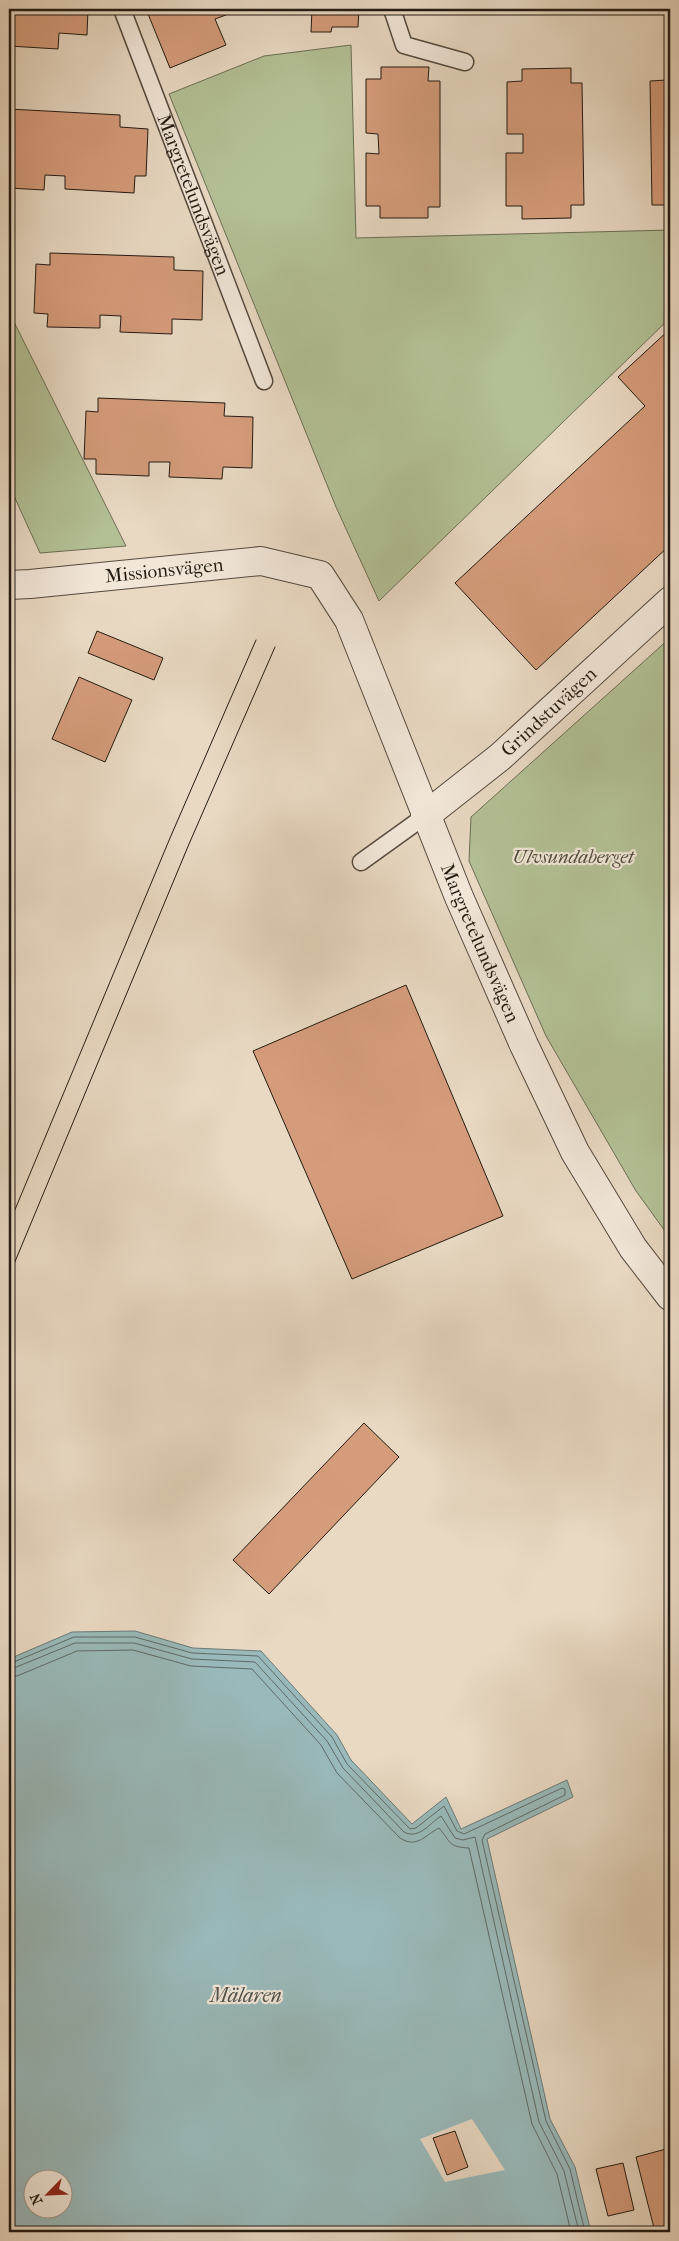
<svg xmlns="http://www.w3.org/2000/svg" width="679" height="2241" font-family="'IM FELL French Canon',serif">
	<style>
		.green { fill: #b3c096; stroke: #6b6e54 }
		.water { fill: #99b9ba; stroke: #6a7a77; fill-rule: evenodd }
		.pier { fill: #e9d9c3 }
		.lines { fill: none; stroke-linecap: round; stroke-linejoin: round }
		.shore { stroke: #5e6a66; stroke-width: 1 }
		.building { fill: #d59c7b; stroke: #231b12 }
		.service-casing { stroke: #544a3e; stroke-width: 19 }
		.minor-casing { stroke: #544a3e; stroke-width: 30 }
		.service { stroke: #f1e6d8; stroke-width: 16 }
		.minor { stroke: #f1e6d8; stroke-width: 28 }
		.tram { stroke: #231b12; stroke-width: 1 }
		.labels { text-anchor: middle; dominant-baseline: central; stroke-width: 4.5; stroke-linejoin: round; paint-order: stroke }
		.street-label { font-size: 19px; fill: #231b12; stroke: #f1e6d8 }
		.park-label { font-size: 19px; font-style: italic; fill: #4e4d3a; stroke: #f1e6d8 }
		.water-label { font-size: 20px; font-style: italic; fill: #4c524d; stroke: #f1e6d8 }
	</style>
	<rect width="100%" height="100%" fill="#e9d9c3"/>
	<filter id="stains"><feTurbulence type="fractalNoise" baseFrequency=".004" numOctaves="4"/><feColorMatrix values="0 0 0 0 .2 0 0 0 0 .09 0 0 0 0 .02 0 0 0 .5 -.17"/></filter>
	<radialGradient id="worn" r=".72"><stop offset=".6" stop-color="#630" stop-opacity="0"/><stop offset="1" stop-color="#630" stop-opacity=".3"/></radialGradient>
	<g class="green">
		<path d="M 351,45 L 356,238 L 670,230 L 670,318 L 379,601 L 336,507 L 169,94 L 264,56 Z"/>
		<path d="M 9,312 L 126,546 L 40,553 L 9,485 Z"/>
		<path d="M 670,638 L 670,1238 L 636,1191 L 546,1036 L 469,861 L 471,817 Z"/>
	</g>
	<path class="water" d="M 135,1631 L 193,1648 L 261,1651 L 337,1735 L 351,1760 L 412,1824 L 446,1797 L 461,1829 L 567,1780 L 573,1797 L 487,1839 L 550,2119 L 575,2167 L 591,2232 L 9,2232 L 9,1659 L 72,1632 ZM 32,2178 L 62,2178 L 62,2208 L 32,2208 Z"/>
	<path class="pier" d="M 472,2119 L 505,2170 L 445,2182 L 420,2139 Z"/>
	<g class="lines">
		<g class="shore">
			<path d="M 9,1664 L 74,1637 L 135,1637 L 192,1653 L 258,1656 L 332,1737 L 347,1764 L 410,1829 L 416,1828 L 444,1806 L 457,1831 L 464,1834 L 562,1788 L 565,1789 L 565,1795 L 485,1834 L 482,1840 L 546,2121 L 570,2169 L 585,2232"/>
			<path d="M 9,1670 L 75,1643 L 134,1643 L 192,1659 L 255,1662 L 327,1741 L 343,1768 L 404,1832 C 419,1840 430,1823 441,1816 L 455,1838 L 463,1840 L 475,1837 L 539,2122 L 564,2171 L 579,2232"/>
			<path d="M 9,1677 L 17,1676 L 77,1651 L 133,1650 L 191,1666 L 252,1669 L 321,1745 L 337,1773 L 400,1838 C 417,1849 425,1835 439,1828 C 451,1842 448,1847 469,1848 L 532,2124 L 557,2174 L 571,2232"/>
		</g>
	</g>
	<g class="building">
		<path d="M 9,9 L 88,9 L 87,35 L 59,33 L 58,49 L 9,46 Z"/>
		<path d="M 146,9 L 223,9 L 226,15 L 215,19 L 226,45 L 170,68 Z"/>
		<path d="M 312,9 L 359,9 L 358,27 L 332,27 L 331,32 L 311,32 Z"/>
		<path d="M 667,66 L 670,66 L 670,219 L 668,219 L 667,205 L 652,205 L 650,81 L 667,80 Z"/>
		<path d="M 381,67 L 429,67 L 428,81 L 440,81 L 440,207 L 428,207 L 428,218 L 380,218 L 380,206 L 366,206 L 366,153 L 379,154 L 378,134 L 366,133 L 366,79 L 381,79 Z"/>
		<path d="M 571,68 L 571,83 L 582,83 L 584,205 L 571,205 L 571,218 L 522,219 L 522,206 L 506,206 L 506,153 L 523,153 L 523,134 L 507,134 L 507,82 L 522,81 L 522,69 Z"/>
		<path d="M 9,109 L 120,115 L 120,127 L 148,129 L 146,176 L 135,176 L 134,193 L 65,189 L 65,176 L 45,175 L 44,190 L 9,188 Z"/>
		<path d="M 50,253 L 174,257 L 174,270 L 203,271 L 202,320 L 172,319 L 172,334 L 120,332 L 121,316 L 100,315 L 100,328 L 47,327 L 48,314 L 34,313 L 36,264 L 50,265 Z"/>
		<path d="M 670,329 L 670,545 L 536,670 L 455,583 L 645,406 L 618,377 Z"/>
		<path d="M 98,398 L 225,403 L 224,416 L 253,417 L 252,468 L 223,467 L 222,479 L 169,477 L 170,462 L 149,462 L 149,476 L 96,474 L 96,459 L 84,459 L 86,411 L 98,412 Z"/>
		<path d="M 97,631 L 163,658 L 154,680 L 88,653 Z"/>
		<path d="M 79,677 L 132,700 L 105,762 L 52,739 Z"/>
		<path d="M 406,985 L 503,1216 L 352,1279 L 253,1051 Z"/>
		<path d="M 364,1423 L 399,1457 L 269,1594 L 233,1560 Z"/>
		<path d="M 455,2131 L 468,2167 L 447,2175 L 433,2138 Z"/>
		<path d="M 670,2148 L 670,2232 L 655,2232 L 636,2157 Z"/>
		<path d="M 623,2163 L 634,2210 L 608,2216 L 596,2169 Z"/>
	</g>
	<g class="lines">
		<defs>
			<g id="service">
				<path id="s1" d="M 122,9 L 264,381"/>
				<path d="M 392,9 L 404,45 L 465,62"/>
				<path d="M 361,862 L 425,816"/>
			</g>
			<g id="minor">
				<path id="s2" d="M 9,585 L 30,584 L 261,561 L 320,575 L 349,620 L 459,897 L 524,1045 L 575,1152 L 633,1248 L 670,1296"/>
				<path id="s3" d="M 425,816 L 500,757 L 670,601"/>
			</g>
		</defs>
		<use href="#service" class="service-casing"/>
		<use href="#minor" class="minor-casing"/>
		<use href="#service" class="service"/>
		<use href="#minor" class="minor"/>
		<g class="tram">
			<path d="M 9,1224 L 170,838 L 256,640"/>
			<path d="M 9,1276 L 189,844 L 275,647"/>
		</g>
	</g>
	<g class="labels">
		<g class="street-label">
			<text stroke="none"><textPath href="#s1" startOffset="199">Margretelundsvägen</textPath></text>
			<text stroke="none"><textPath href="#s2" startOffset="156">Missionsvägen</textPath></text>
			<text stroke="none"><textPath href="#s3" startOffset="162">Grindstuvägen</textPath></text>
			<text stroke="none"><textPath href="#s2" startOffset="716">Margretelundsvägen</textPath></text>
		</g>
		<g class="park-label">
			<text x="573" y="857">Ulvsundaberget</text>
		</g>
		<g class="water-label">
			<text x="246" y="1995">Mälaren</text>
		</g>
	</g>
	<rect width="679" height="2241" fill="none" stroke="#e9d9c3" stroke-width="30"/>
	<rect x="10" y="10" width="659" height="2221" fill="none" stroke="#231b12" stroke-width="2.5"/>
	<rect x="15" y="15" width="649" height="2211" fill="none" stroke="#231b12"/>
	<g transform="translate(48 2194) rotate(246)"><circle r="24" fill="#f1e6d8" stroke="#9f9589"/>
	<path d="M0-4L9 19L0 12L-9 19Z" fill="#8f2418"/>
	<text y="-8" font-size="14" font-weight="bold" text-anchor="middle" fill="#231b12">N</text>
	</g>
	<rect width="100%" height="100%" filter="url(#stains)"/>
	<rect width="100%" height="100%" fill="url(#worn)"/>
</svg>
